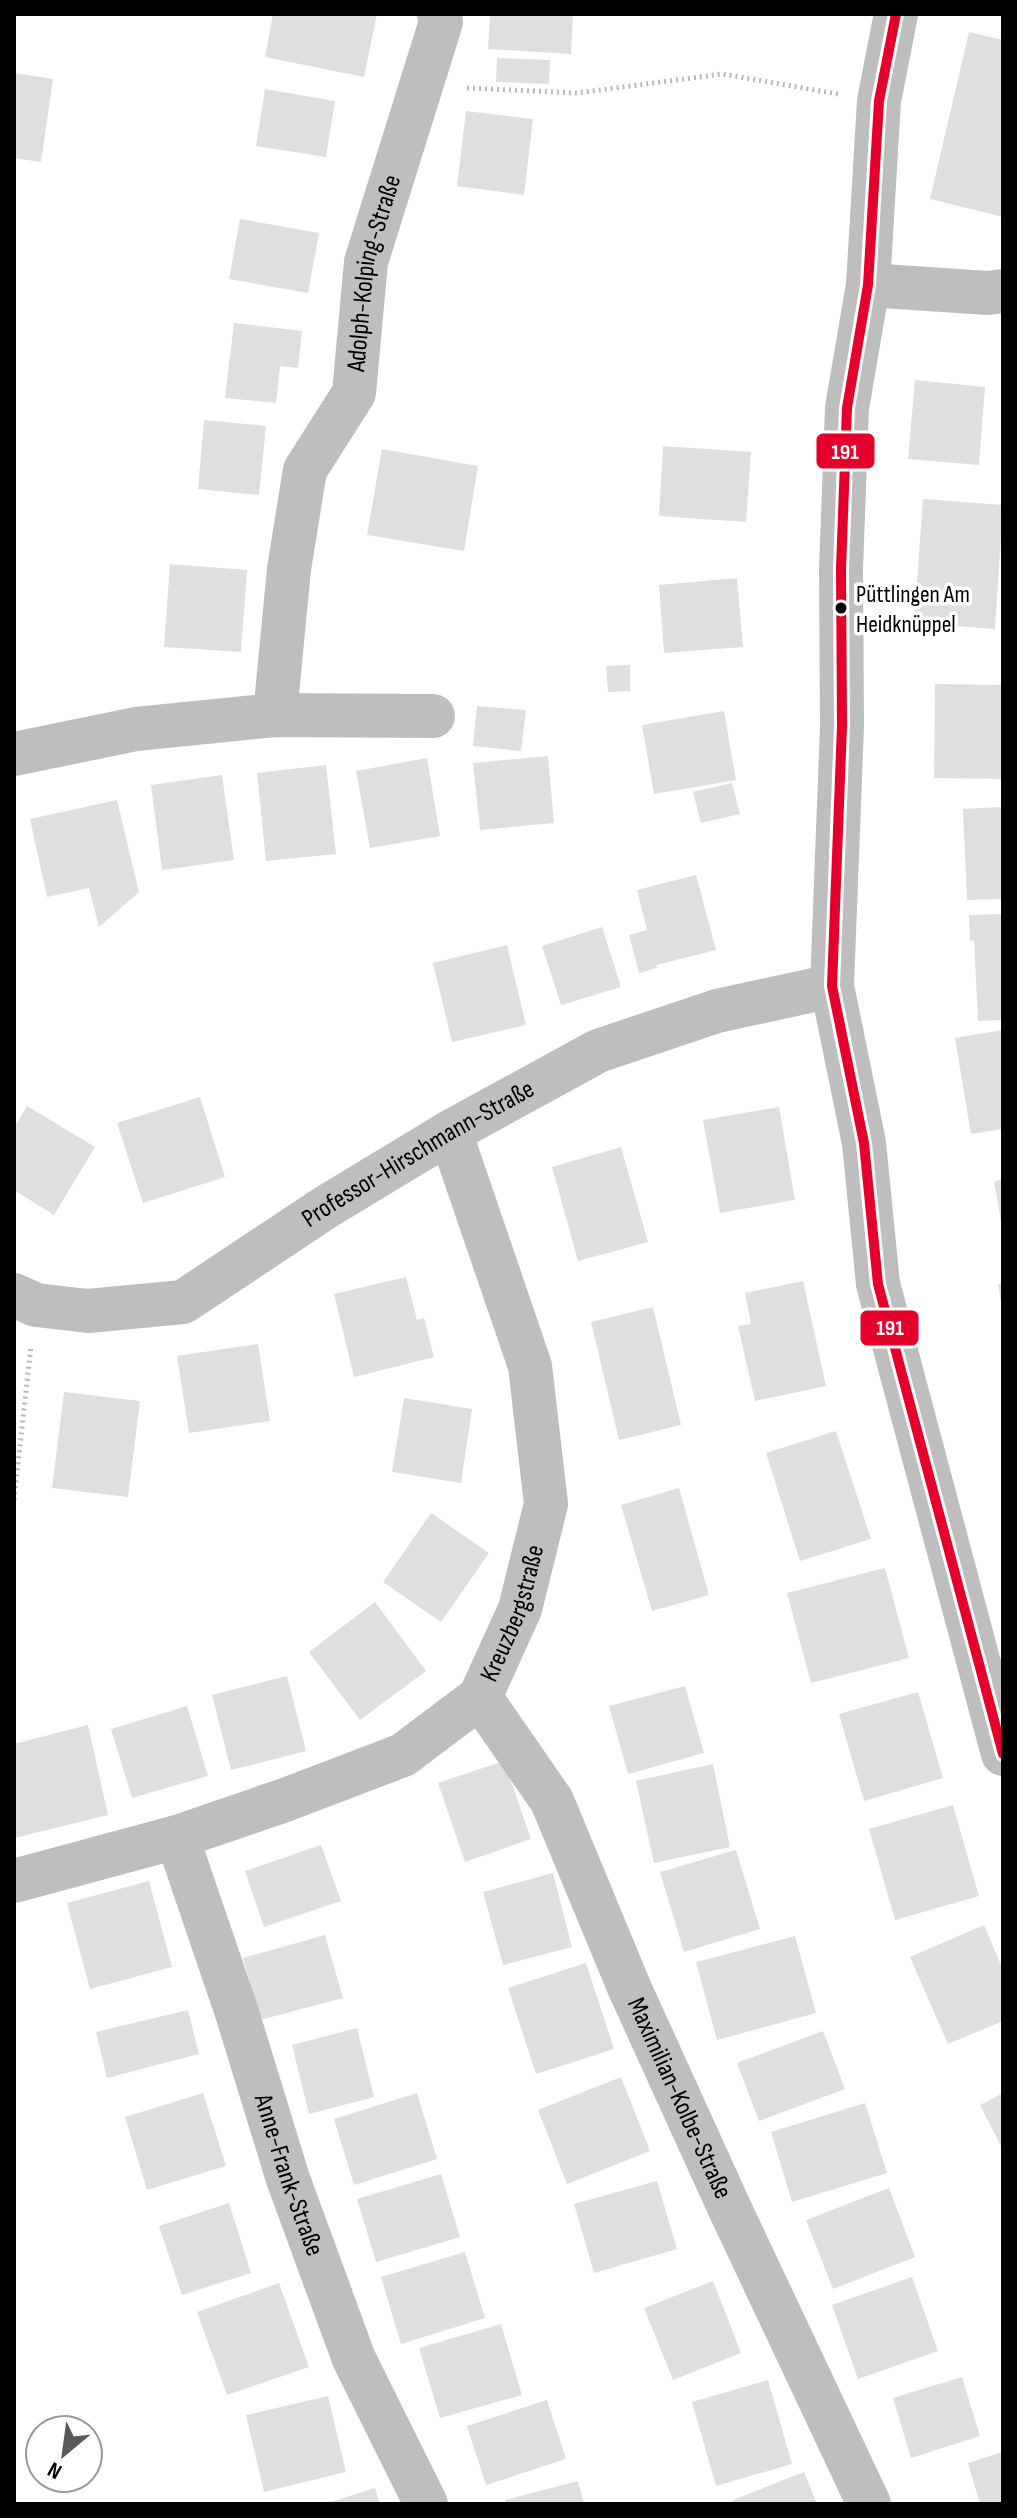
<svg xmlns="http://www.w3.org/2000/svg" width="1017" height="2518" font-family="'Sofia Sans Condensed',sans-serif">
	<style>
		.building { fill: #dfdfdf }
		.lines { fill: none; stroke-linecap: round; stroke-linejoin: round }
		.path { stroke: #b9b9b9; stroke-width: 5; stroke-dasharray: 2 4; stroke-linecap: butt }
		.street { stroke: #bebebe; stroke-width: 44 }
		.bus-1-casing { stroke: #fff; stroke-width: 16 }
		.bus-1 { stroke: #e4002b; stroke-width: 10 }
		.bus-dot { fill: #000; stroke: #fff; stroke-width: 3 }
		.labels { text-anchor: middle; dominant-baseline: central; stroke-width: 7; stroke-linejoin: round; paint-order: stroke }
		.bus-label { font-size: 24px; fill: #000; stroke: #fff; text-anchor: start }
		.street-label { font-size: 26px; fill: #000; stroke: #fff }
		.line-badge { stroke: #fff; stroke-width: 3 }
		.badge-label { font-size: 22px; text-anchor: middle; font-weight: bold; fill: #fff }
	</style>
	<rect width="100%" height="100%" fill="#fff"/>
	<g class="building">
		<path d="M 273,14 L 377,14 L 364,77 L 265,57 Z"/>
		<path d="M 490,14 L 573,14 L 571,54 L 488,49 Z"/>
		<path d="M 969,32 L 1003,40 L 1003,217 L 930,199 Z"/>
		<path d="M 497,58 L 550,60 L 549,84 L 496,82 Z"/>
		<path d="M 14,73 L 53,79 L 41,162 L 14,158 Z"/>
		<path d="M 265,89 L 335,101 L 326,157 L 256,146 Z"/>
		<path d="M 466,111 L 533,119 L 524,195 L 457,186 Z"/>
		<path d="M 240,219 L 319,233 L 308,293 L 229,279 Z"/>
		<path d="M 234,323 L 302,331 L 298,368 L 280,366 L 276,403 L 225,398 Z"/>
		<path d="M 915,380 L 985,387 L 979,465 L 908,459 Z"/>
		<path d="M 204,420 L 266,426 L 259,495 L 198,489 Z"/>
		<path d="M 663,446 L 751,452 L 746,522 L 659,516 Z"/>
		<path d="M 382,449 L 478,466 L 464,551 L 367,535 Z"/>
		<path d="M 923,499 L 1003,505 L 995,629 L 914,623 Z"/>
		<path d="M 170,564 L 247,570 L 241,652 L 164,647 Z"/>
		<path d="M 737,578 L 743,647 L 664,653 L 659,585 Z"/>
		<path d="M 630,665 L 630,691 L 608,692 L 606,666 Z"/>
		<path d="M 935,684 L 1003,685 L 1003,779 L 934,778 Z"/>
		<path d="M 477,706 L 526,710 L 521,751 L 473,746 Z"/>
		<path d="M 724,711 L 736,780 L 654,794 L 642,725 Z"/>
		<path d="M 548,756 L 554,823 L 480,830 L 473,763 Z"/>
		<path d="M 427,758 L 440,836 L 370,848 L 356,771 Z"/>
		<path d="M 326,765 L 336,854 L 266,861 L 257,773 Z"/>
		<path d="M 222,775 L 234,860 L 162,870 L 151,785 Z"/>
		<path d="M 732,783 L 740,814 L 701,823 L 693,792 Z"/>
		<path d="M 117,800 L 139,892 L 99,927 L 89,888 L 47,897 L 30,819 Z"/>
		<path d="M 1003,807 L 1003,899 L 967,900 L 963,809 Z"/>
		<path d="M 696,875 L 716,950 L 656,965 L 657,968 L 639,973 L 629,935 L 647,930 L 637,890 Z"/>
		<path d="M 1003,914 L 1003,1020 L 978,1021 L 974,940 L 970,941 L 969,915 Z"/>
		<path d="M 602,927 L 621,987 L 561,1005 L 542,946 Z"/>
		<path d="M 507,945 L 526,1025 L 452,1042 L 433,963 Z"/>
		<path d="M 1003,1030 L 1003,1129 L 971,1134 L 955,1038 Z"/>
		<path d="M 200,1097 L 225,1177 L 143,1203 L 117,1123 Z"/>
		<path d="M 27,1106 L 95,1147 L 54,1215 L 14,1190 L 14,1128 Z"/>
		<path d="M 779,1107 L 795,1200 L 720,1213 L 703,1120 Z"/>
		<path d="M 621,1147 L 648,1242 L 578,1261 L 552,1167 Z"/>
		<path d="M 1003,1179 L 1003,1221 L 1001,1221 L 994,1181 Z"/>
		<path d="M 406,1277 L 417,1320 L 424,1318 L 434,1357 L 354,1377 L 334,1294 Z"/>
		<path d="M 803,1281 L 826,1386 L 755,1401 L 738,1326 L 751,1324 L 745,1293 Z"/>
		<path d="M 1003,1283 L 1003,1302 L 1001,1302 L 998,1284 Z"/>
		<path d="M 653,1307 L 681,1425 L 619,1440 L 591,1322 Z"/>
		<path d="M 258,1344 L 270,1421 L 189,1433 L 177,1356 Z"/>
		<path d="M 64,1392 L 140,1401 L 128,1497 L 52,1488 Z"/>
		<path d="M 404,1398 L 472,1409 L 461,1483 L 392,1472 Z"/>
		<path d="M 836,1431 L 871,1539 L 800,1561 L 766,1453 Z"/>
		<path d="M 679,1488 L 709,1595 L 652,1611 L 621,1505 Z"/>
		<path d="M 431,1513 L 489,1553 L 441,1622 L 383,1582 Z"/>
		<path d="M 885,1568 L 909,1658 L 811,1683 L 787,1593 Z"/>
		<path d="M 375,1602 L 426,1671 L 360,1720 L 309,1652 Z"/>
		<path d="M 287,1676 L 306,1751 L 231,1770 L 212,1695 Z"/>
		<path d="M 685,1686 L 704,1753 L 628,1774 L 609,1706 Z"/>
		<path d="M 918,1692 L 943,1778 L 864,1801 L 839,1714 Z"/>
		<path d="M 187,1706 L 208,1776 L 132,1798 L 111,1729 Z"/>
		<path d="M 88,1725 L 108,1815 L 14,1838 L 14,1744 Z"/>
		<path d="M 504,1761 L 531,1839 L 465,1862 L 438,1783 Z"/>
		<path d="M 713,1764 L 730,1847 L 654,1863 L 636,1781 Z"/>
		<path d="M 953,1805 L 979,1896 L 895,1920 L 869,1829 Z"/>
		<path d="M 321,1845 L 341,1901 L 264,1927 L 245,1871 Z"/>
		<path d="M 736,1850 L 760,1929 L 684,1952 L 660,1872 Z"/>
		<path d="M 553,1873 L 572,1947 L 503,1965 L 483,1892 Z"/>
		<path d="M 149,1881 L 172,1967 L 90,1989 L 67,1903 Z"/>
		<path d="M 984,1925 L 1003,1970 L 1003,2021 L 948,2044 L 910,1957 Z"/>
		<path d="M 325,1935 L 343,1998 L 260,2020 L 243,1958 Z"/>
		<path d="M 795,1936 L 816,2013 L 717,2040 L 696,1962 Z"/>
		<path d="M 586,1963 L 614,2049 L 536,2074 L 508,1988 Z"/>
		<path d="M 188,2010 L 199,2054 L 107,2078 L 96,2032 Z"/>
		<path d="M 357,2028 L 374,2097 L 309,2114 L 292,2045 Z"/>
		<path d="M 823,2031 L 845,2089 L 759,2121 L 737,2063 Z"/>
		<path d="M 621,2077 L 650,2151 L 567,2184 L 538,2110 Z"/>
		<path d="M 203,2093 L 226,2166 L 147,2190 L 125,2117 Z"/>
		<path d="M 417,2093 L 437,2159 L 354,2185 L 334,2119 Z"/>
		<path d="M 1003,2093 L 1003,2150 L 980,2105 Z"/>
		<path d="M 865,2103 L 887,2173 L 792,2202 L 771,2132 Z"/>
		<path d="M 441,2174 L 460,2237 L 376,2262 L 357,2199 Z"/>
		<path d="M 657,2181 L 677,2249 L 594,2273 L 574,2204 Z"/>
		<path d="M 889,2188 L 915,2257 L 833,2289 L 806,2220 Z"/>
		<path d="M 229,2203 L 251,2273 L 182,2295 L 159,2226 Z"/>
		<path d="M 465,2252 L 485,2318 L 401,2344 L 381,2277 Z"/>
		<path d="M 912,2277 L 938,2351 L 858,2379 L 832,2305 Z"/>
		<path d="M 713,2281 L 741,2353 L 673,2380 L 644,2308 Z"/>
		<path d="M 279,2283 L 309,2367 L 227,2395 L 197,2312 Z"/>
		<path d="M 501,2324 L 522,2395 L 440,2418 L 419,2348 Z"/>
		<path d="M 962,2377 L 980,2436 L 911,2458 L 893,2398 Z"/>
		<path d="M 768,2380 L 792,2464 L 716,2486 L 692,2402 Z"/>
		<path d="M 328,2396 L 346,2472 L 264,2492 L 246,2415 Z"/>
		<path d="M 547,2400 L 566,2459 L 486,2485 L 467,2426 Z"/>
		<path d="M 1003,2452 L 1003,2504 L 980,2504 L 968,2463 Z"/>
		<path d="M 804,2472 L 817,2504 L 734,2504 L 733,2500 Z"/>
		<path d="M 578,2481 L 584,2504 L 506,2504 L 505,2500 Z"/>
		<path d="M 375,2488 L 380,2504 L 328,2504 L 328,2503 Z"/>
	</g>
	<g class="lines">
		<g class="path">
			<path d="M 467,88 L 577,93 L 722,74 L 838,94"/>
			<path d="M 14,1500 L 31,1346"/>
		</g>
		<g class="street">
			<path d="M 896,14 L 879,101 L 868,285 L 847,408 L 841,569 L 842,726 L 832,986 L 864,1143 L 878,1284 L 1003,1754"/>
			<path d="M 868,285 L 988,293 L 1003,291"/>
			<path id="s1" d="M 275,715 L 289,569 L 305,470 L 354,393 L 366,262 L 441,22 L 439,14"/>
			<path d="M 14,754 L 136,729 L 275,715 L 433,716"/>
			<path id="s2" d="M 14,1295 L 36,1305 L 88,1311 L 183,1302 L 326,1207 L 450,1132 L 598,1051 L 717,1011 L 832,986"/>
			<path id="s3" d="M 480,1697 L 552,1801 L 629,1987 L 729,2207 L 869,2504"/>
			<path id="s4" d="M 177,1837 L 237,2013 L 288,2179 L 354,2359 L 426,2504"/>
			<path id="s5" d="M 14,1881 L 177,1837 L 285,1800 L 403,1755 L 480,1697 L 520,1609 L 546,1504 L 530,1366 L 450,1132"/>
		</g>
		<defs>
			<path id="bus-1" d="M 896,14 L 879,101 L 868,285 L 847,408 L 841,569 L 842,726 L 832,986 L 864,1143 L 878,1284 L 1003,1754"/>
		</defs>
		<use href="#bus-1" class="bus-1-casing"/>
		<use href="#bus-1" class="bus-1"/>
	</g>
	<circle class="bus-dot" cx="841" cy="608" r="7"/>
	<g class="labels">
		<g class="bus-label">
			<text x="856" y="594">Püttlingen Am<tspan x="856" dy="30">Heidknüppel</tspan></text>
		</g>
		<g class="street-label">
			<text stroke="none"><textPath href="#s1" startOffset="460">Adolph-Kolping-Straße</textPath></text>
			<text stroke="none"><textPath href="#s2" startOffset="450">Professor-Hirschmann-Straße</textPath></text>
			<text stroke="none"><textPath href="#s5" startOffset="596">Kreuzbergstraße</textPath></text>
			<text stroke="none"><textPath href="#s3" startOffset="450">Maximilian-Kolbe-Straße</textPath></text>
			<text stroke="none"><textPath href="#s4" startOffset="356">Anne-Frank-Straße</textPath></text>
		</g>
	</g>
	<g class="line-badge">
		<rect x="815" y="432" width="61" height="38" rx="8" fill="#e4002b"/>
		<rect x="859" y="1309" width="61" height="38" rx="8" fill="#e4002b"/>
	</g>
	<g class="badge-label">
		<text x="845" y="459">191</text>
		<text x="890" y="1335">191</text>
	</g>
	<rect width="1017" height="2518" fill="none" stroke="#000000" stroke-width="32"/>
	<g transform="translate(64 2454) rotate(209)"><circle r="38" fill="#ffffff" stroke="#999999" stroke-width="2"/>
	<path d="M0-6L14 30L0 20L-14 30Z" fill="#595959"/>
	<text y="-12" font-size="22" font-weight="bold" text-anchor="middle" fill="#000000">N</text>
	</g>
</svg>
